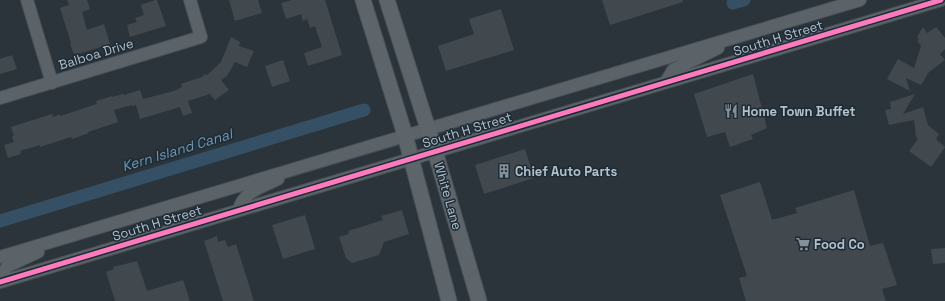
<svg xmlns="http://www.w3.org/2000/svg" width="945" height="301" font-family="'Space Grotesk',sans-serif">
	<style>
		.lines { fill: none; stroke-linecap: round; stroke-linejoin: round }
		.canal { stroke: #355065; stroke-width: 13 }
		.building { fill: #41494e }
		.minor-casing { stroke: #484f54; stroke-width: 14 }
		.major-casing { stroke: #485157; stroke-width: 17 }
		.minor { stroke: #5b6268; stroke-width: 12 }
		.major { stroke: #5d646a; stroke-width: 15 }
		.cycleway-casing { stroke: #1c2b36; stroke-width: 8 }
		.cycleway { stroke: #fd7abc; stroke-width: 5 }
		.labels { text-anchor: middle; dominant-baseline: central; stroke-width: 3; stroke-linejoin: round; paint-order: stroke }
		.street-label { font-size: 13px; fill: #b4c1cb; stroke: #1c2b36 }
		.poi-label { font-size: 13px; font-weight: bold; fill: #b4c1cb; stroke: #1c2b36; text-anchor: start }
		.water-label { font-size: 14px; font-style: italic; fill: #7296b1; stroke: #1c2b36 }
	</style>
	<rect width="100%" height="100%" fill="#2a343a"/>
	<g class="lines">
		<g class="canal">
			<path d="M 733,3 L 744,0"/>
			<path d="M 0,221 L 364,110"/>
		</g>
	</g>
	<g class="building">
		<path d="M 67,0 L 87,0 L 90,9 L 82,12 L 87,30 L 104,24 L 110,44 L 75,55 L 74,52 L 73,52 L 70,44 L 71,43 L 60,8 L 69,5 Z"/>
		<path d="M 155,0 L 157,0 L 166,26 L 130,37 L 127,25 L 137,22 L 135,18 L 144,15 L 141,5 Z"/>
		<path d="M 229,0 L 258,0 L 262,13 L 235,21 Z"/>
		<path d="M 292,0 L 325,0 L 342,55 L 308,66 L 304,53 L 322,47 L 315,26 L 310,28 L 307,19 L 303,21 L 301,14 L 286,19 L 281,3 Z"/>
		<path d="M 602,0 L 683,0 L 683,2 L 610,25 Z"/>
		<path d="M 501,9 L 514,50 L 446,71 L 438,46 L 474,34 L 469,19 Z"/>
		<path d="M 923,27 L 927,33 L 936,27 L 945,38 L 945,49 L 940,54 L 945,60 L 929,72 L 921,85 L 906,78 L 910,91 L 887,79 L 898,59 L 914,68 L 921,46 L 917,41 L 919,40 L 917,37 Z"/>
		<path d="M 231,37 L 240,42 L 239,46 L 254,51 L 247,67 L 235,62 L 227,76 L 221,80 L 229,90 L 215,100 L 210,94 L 188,101 L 192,113 L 183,116 L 180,107 L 140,119 L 136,105 L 132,106 L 132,105 L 114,110 L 118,122 L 88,132 L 89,133 L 72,139 L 71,137 L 40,147 L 40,145 L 20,151 L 21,154 L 8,158 L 4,145 L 14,142 L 12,136 L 14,136 L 11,127 L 52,114 L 53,117 L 60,114 L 60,116 L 97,104 L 96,101 L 112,96 L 112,97 L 123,94 L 124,95 L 140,90 L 143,99 L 174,91 L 182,87 L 181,84 L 202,77 L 205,74 L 207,75 L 221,62 Z"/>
		<path d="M 12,55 L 17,69 L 0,74 L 0,59 Z"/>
		<path d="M 283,60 L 290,81 L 272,87 L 265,66 Z"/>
		<path d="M 753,74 L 767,128 L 751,135 L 753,139 L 730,147 L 725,132 L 707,137 L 694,94 Z"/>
		<path d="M 915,94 L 903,114 L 923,107 L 928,125 L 939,134 L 936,139 L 945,147 L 931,167 L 909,151 L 918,139 L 916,137 L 914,120 L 889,125 L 885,110 L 891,109 L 890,102 Z"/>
		<path d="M 525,149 L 534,178 L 484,194 L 475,165 Z"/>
		<path d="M 760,182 L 772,220 L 797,213 L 795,208 L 854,190 L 870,246 L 883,243 L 897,285 L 882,289 L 886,301 L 746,301 L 739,278 L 747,276 L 720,195 Z"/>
		<path d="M 402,210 L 409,234 L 384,242 L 379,255 L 352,263 L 346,258 L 339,237 L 349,234 L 348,231 L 383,220 L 381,216 Z"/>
		<path d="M 305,215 L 315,249 L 283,259 L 272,225 Z"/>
		<path d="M 217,236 L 218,242 L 225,240 L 228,247 L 236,244 L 254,301 L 223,301 L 204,241 Z"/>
		<path d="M 945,248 L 945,263 L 933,264 L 931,249 Z"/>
		<path d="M 137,261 L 147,291 L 183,280 L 190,301 L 115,301 L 106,272 L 114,269 L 113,267 Z"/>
	</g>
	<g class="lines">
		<defs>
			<g id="minor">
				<path d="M 27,0 L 52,83"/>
				<path d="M 666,82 L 673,70 L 718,48"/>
				<path d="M 0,98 L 201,37 L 190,0"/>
				<path d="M 239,210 C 242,192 264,186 278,179"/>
				<path d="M 0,257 L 860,0"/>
				<path d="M 0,276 L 8,266 L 38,252"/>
				<path d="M 0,282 L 941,0"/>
			</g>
			<g id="major">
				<path d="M 363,0 L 405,135 L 449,301"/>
				<path d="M 387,0 L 435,151 L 479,301"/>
			</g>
		</defs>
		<use href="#minor" class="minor-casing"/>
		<use href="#major" class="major-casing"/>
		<use href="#minor" class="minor"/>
		<use href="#major" class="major"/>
		<defs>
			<path id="cycleway" d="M 0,282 L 941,0"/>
		</defs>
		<use href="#cycleway" class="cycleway-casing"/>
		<use href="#cycleway" class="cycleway"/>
	</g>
	<defs>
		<symbol id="restaurant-bare" viewBox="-9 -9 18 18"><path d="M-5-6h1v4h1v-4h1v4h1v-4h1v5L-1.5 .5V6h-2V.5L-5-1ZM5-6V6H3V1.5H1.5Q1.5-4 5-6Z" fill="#849098" stroke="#1c2b36" stroke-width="2.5" paint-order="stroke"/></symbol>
		<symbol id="building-bare" viewBox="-9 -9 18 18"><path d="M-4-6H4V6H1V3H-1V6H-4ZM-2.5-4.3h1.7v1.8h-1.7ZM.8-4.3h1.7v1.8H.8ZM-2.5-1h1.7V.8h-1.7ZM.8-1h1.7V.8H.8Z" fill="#849098" stroke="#1c2b36" stroke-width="2.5" paint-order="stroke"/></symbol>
		<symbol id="supermarket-bare" viewBox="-9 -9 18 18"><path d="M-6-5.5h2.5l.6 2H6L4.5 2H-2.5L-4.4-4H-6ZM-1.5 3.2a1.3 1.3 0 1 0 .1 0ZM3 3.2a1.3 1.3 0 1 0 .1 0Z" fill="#849098" stroke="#1c2b36" stroke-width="2.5" paint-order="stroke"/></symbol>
	</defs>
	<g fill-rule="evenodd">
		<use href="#restaurant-bare" x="721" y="101" width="20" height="20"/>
		<use href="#building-bare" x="494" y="161" width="20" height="20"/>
		<use href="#supermarket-bare" x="793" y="234" width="20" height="20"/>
	</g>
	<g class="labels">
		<g class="street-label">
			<text transform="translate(778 38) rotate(-17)">South H Street</text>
			<text transform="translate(96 54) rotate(-17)">Balboa Drive</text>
			<text transform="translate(467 130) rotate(-17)">South H Street</text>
			<text transform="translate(448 196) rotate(74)">White Lane</text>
			<text transform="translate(157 223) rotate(-17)">South H Street</text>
		</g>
		<g class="poi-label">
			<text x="742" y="111">Home Town Buffet</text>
			<text x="515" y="171">Chief Auto Parts</text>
			<text x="814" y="244">Food Co</text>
		</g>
		<g class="water-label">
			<text transform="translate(177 150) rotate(-17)">Kern Island Canal</text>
		</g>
	</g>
</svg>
